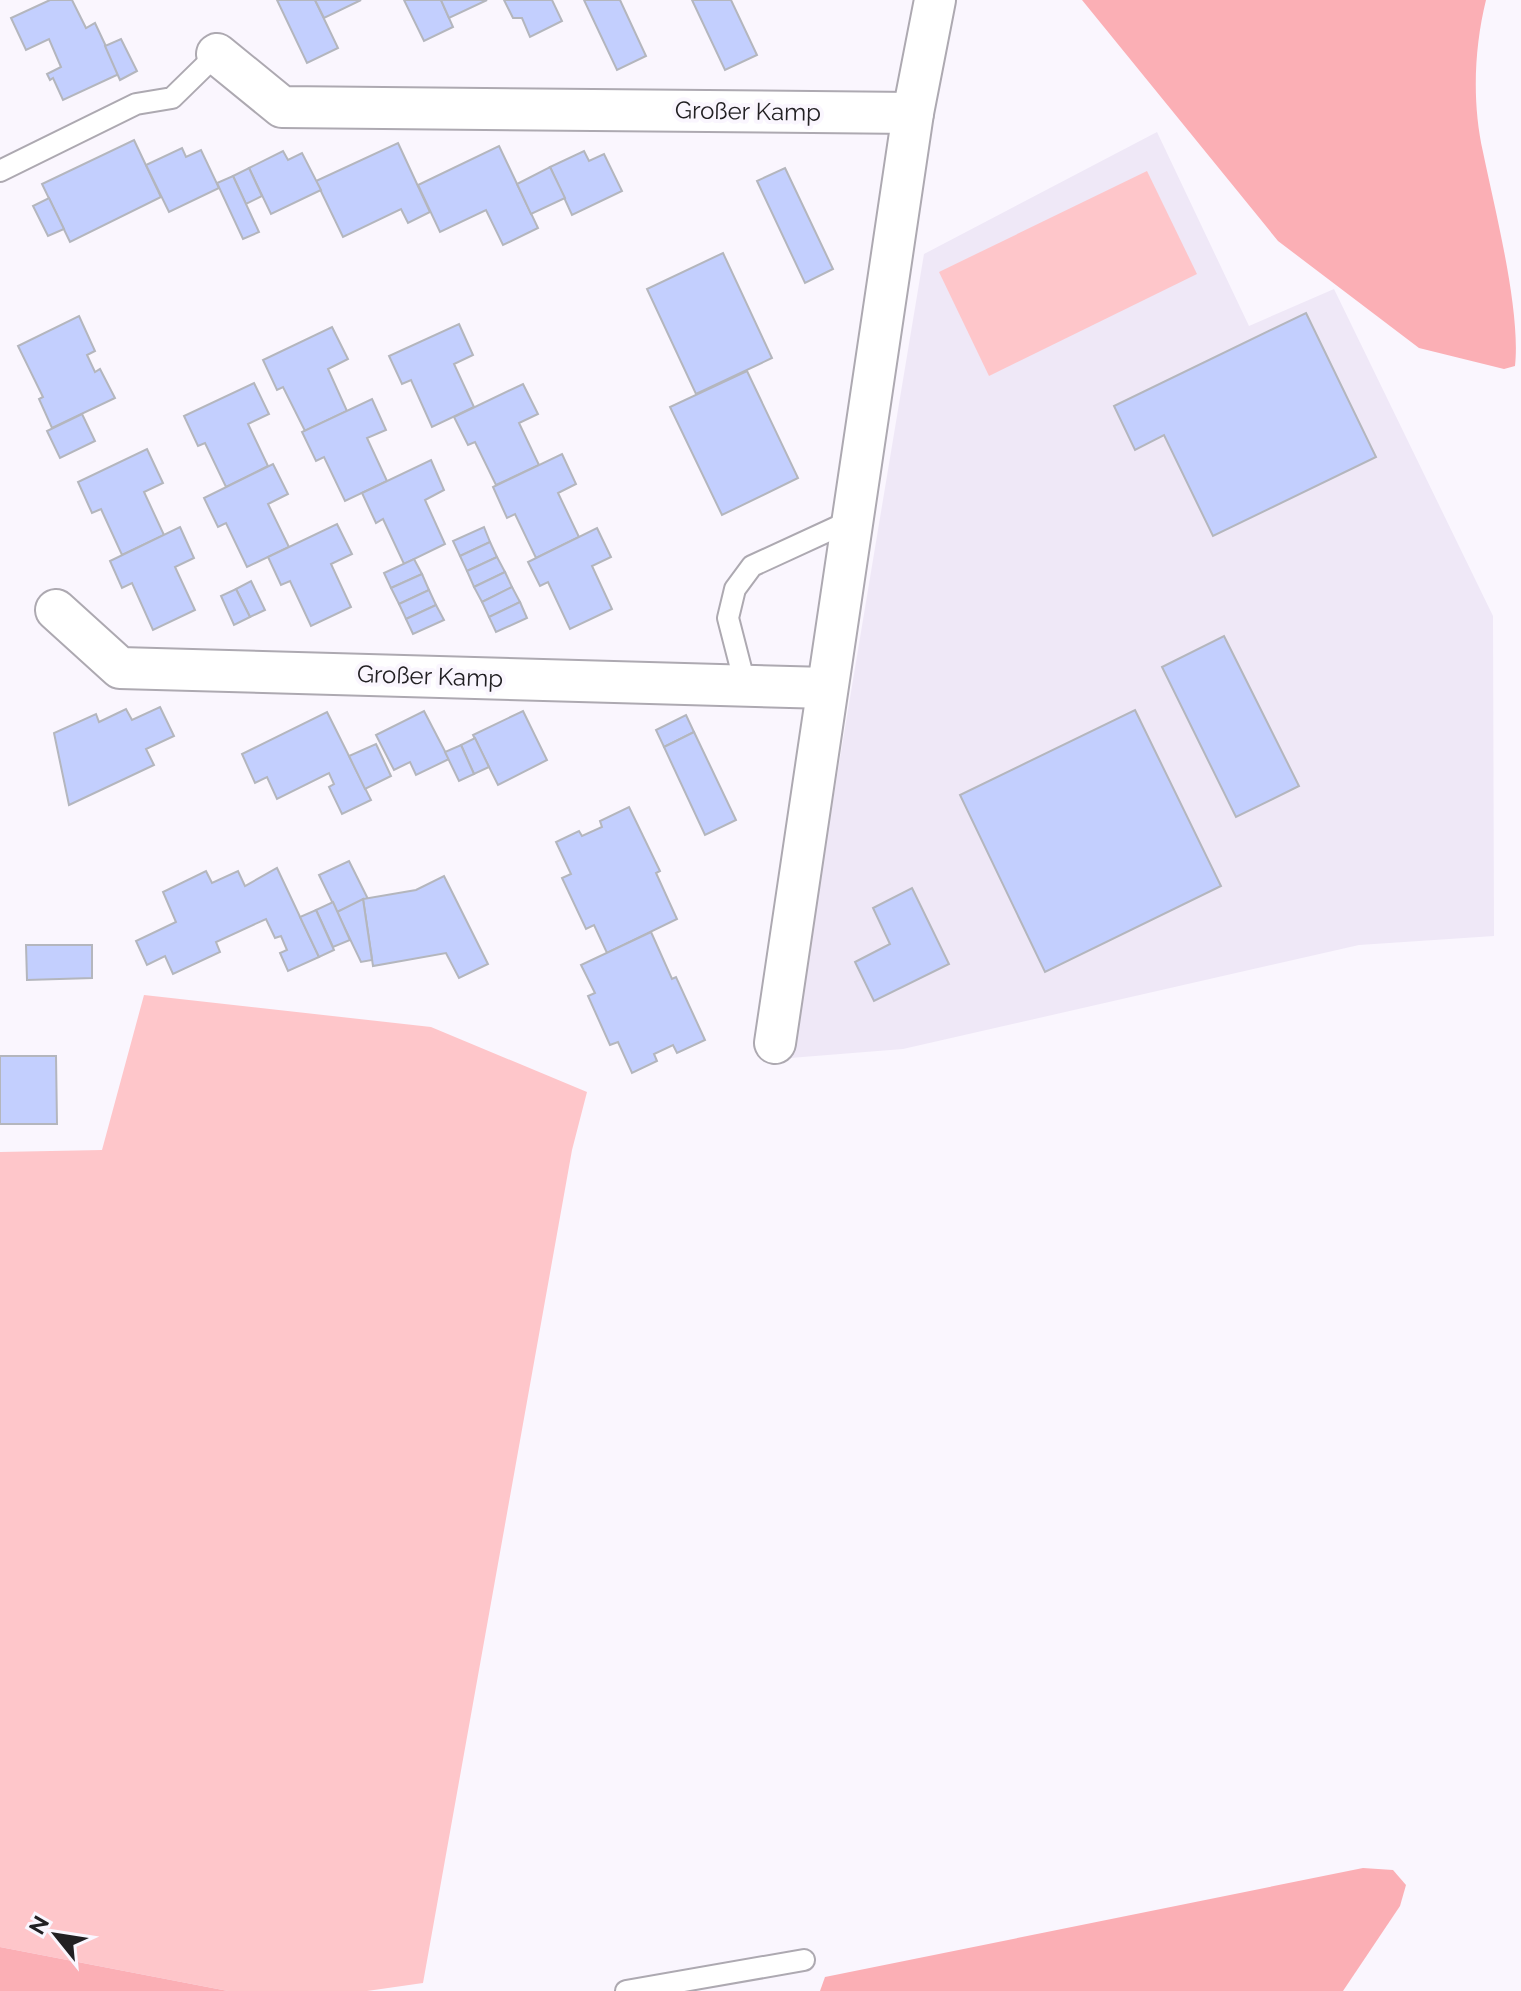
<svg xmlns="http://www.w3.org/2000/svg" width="1521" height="1991" font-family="Raleway,sans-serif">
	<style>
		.built { fill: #efe8f7 }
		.green { fill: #fec6ca }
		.forest { fill: #fbafb5 }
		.building { fill: #c3cffe; stroke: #b4b6bd; stroke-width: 2 }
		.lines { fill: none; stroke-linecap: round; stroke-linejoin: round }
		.service-casing { stroke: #ada9b1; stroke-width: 24 }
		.minor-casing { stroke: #ada9b1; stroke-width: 44 }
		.service { stroke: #fff; stroke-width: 20 }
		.minor { stroke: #fff; stroke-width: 40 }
		.labels { text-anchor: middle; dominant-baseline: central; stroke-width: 8; stroke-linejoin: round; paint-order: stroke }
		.street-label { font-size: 24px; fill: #222023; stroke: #faf6fe }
	</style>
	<rect width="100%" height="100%" fill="#faf6fe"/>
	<path class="built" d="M 1157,132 L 1249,326 L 1334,289 L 1493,616 L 1494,936 L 1359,945 L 903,1049 L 790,1058 L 924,254 Z"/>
	<g class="green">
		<path d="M 1147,171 L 1197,274 L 989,376 L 939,272 Z"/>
		<path d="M 144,995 L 431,1027 L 587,1092 L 572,1150 L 423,1983 L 367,1991 L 228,1991 L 0,1947 L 0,1152 L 102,1150 Z"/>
	</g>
	<g class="forest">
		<path d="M 1082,0 L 1486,0 C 1474,49 1472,103 1483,152 C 1495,210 1521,311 1515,366 L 1504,369 L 1419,348 L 1278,241 Z"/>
		<path d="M 1363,1868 L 1393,1870 L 1406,1885 L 1400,1906 L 1343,1991 L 820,1991 L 825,1977 Z"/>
		<path d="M 0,1947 L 228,1991 L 0,1991 Z"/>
	</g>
	<g class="building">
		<path d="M 50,0 L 72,0 L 86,28 L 95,23 L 119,74 L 63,100 L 53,78 L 50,80 L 47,74 L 61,67 L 49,39 L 26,50 L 11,18 Z"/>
		<path d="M 277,0 L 315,0 L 338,48 L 307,63 Z"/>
		<path d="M 315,0 L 361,0 L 324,18 Z"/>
		<path d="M 404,0 L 441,0 L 453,27 L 424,41 Z"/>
		<path d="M 441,0 L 487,0 L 449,18 Z"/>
		<path d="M 504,0 L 552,0 L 562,21 L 530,37 L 522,18 L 513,18 Z"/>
		<path d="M 584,0 L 620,0 L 646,56 L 617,70 Z"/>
		<path d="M 692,0 L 731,0 L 757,55 L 725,70 Z"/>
		<path d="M 121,39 L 137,71 L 120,80 L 105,46 Z"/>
		<path d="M 134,140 L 161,197 L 70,242 L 42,184 Z"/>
		<path d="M 398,143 L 430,212 L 408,223 L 401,209 L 343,237 L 316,181 Z"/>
		<path d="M 499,146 L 538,228 L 503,245 L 486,210 L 440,232 L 418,185 Z"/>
		<path d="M 182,148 L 186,157 L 201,150 L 219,188 L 169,212 L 146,165 Z"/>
		<path d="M 283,151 L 288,160 L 302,153 L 321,190 L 271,214 L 249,168 Z"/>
		<path d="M 584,151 L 589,161 L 604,154 L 622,191 L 572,215 L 550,167 Z"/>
		<path d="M 550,167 L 565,198 L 531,214 L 517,184 Z"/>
		<path d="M 249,168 L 262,196 L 246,204 L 233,176 Z"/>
		<path d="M 785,168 L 833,269 L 805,283 L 757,181 Z"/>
		<path d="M 233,176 L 259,232 L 243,239 L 217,183 Z"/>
		<path d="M 49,198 L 64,229 L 48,236 L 33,206 Z"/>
		<path d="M 723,253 L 772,358 L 696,394 L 647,289 Z"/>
		<path d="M 1306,313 L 1376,457 L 1213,536 L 1164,435 L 1135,450 L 1114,406 Z"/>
		<path d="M 79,316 L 95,351 L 87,355 L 95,372 L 100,369 L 115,398 L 52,428 L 39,399 L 43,397 L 18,346 Z"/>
		<path d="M 459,324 L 473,355 L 454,364 L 474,407 L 432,427 L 411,380 L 402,384 L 389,356 Z"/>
		<path d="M 332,327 L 348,359 L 328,369 L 347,411 L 305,431 L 283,387 L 277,390 L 263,360 Z"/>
		<path d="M 747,371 L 798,478 L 722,515 L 670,407 Z"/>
		<path d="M 254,383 L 269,414 L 248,424 L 268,466 L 226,487 L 205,443 L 198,446 L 184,416 Z"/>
		<path d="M 523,384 L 538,414 L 519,423 L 539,465 L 496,485 L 475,442 L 468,445 L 454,417 Z"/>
		<path d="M 372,399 L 386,430 L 367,438 L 387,481 L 345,501 L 324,457 L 316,461 L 302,432 Z"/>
		<path d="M 82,414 L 95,441 L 60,458 L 47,431 Z"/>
		<path d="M 147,449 L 163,483 L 144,492 L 164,535 L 122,555 L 101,509 L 92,513 L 78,482 Z"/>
		<path d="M 562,454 L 576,484 L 558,493 L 579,537 L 536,558 L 515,514 L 507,518 L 493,487 Z"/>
		<path d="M 431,460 L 444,490 L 425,500 L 445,544 L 404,564 L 383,519 L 376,523 L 362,493 Z"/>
		<path d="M 273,464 L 288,494 L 268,504 L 289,547 L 247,567 L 226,523 L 218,527 L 204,498 Z"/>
		<path d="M 337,524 L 352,554 L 331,564 L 351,607 L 311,626 L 290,581 L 281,585 L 268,557 Z"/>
		<path d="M 180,527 L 194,558 L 175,567 L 195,610 L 153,630 L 132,583 L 122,588 L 110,561 Z"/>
		<path d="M 484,527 L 490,542 L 460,556 L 453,541 Z"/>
		<path d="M 597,528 L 611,557 L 592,566 L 612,609 L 570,629 L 548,582 L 540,586 L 528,562 Z"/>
		<path d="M 490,542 L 497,557 L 467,571 L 460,556 Z"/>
		<path d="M 497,557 L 505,572 L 474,587 L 467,571 Z"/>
		<path d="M 414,559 L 422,574 L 391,588 L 384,573 Z"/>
		<path d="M 505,572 L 512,587 L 482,602 L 474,587 Z"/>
		<path d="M 422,574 L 429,590 L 399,604 L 391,588 Z"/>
		<path d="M 251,581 L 265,610 L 250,617 L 236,589 Z"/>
		<path d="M 512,587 L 520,602 L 489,617 L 482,602 Z"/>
		<path d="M 236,589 L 250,617 L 234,625 L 221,596 Z"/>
		<path d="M 429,590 L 436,605 L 406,619 L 399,604 Z"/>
		<path d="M 520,602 L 527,618 L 496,632 L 489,617 Z"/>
		<path d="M 436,605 L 444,620 L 413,634 L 406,619 Z"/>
		<path d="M 1224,636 L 1299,786 L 1236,817 L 1162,667 Z"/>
		<path d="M 160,707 L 174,736 L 146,749 L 154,765 L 69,805 L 54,733 L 96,714 L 99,722 L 126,709 L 132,720 Z"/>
		<path d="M 1135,710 L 1221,886 L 1045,972 L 960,795 Z"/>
		<path d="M 424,711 L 449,759 L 416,775 L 410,762 L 394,770 L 376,735 Z"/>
		<path d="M 523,711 L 547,760 L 498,785 L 473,735 Z"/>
		<path d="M 327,712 L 371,800 L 342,814 L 329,787 L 334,784 L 329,773 L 277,799 L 267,777 L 255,783 L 242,754 Z"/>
		<path d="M 686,715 L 694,732 L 664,747 L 656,730 Z"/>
		<path d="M 694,732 L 736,820 L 705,835 L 664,747 Z"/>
		<path d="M 475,738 L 489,767 L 474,774 L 461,745 Z"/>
		<path d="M 376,744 L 391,776 L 365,789 L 349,756 Z"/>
		<path d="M 461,745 L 474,774 L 459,781 L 445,752 Z"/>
		<path d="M 629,807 L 660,871 L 656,873 L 677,919 L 607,953 L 594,925 L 586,929 L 562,878 L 571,874 L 556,842 L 579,831 L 582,836 L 602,827 L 600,821 Z"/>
		<path d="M 349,861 L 368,899 L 337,912 L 319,875 Z"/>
		<path d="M 277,868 L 319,957 L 288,971 L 280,953 L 287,950 L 281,936 L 275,938 L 266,919 L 216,942 L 220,952 L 173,974 L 165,956 L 147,965 L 136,941 L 176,922 L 163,892 L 206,871 L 212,883 L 238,871 L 245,886 Z"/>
		<path d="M 444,876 L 488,964 L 459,978 L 446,953 L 373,966 L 363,899 L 416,890 Z"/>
		<path d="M 912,888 L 949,964 L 874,1001 L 855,962 L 890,944 L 873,908 Z"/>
		<path d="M 363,899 L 372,960 L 361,962 L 337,912 Z"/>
		<path d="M 333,902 L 350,940 L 333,947 L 316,910 Z"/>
		<path d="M 316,910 L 334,950 L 319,957 L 300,917 Z"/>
		<path d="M 651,932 L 672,979 L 676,977 L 705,1040 L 677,1053 L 673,1045 L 654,1054 L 657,1061 L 632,1073 L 618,1042 L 610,1045 L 588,996 L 595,993 L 581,965 Z"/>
		<path d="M 26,945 L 92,945 L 92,978 L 27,980 Z"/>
		<path d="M 0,1056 L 56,1056 L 57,1124 L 0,1124 Z"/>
	</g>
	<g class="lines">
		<defs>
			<g id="service">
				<path d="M 0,171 L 136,104 L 172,98 L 217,54"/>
				<path d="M 745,684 L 728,618 L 735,589 L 752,566 L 852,520"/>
				<path d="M 626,1991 L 804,1960"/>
			</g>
			<g id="minor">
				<path d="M 217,54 L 282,107 L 913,113"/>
				<path d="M 56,610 L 120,668 L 827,688"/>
				<path d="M 775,1043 L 913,113 L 935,0"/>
			</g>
		</defs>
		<use href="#service" class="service-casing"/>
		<use href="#minor" class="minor-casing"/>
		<use href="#service" class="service"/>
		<use href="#minor" class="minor"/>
	</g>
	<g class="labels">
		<g class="street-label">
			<text transform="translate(748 111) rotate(1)">Großer Kamp</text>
			<text transform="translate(430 676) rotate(2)">Großer Kamp</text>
		</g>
	</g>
	<g transform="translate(56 1935) rotate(300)" stroke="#faf6fe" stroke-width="6" paint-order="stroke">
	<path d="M0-6L14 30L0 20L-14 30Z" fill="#222023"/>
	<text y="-12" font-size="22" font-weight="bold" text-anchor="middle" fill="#222023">N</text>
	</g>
</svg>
